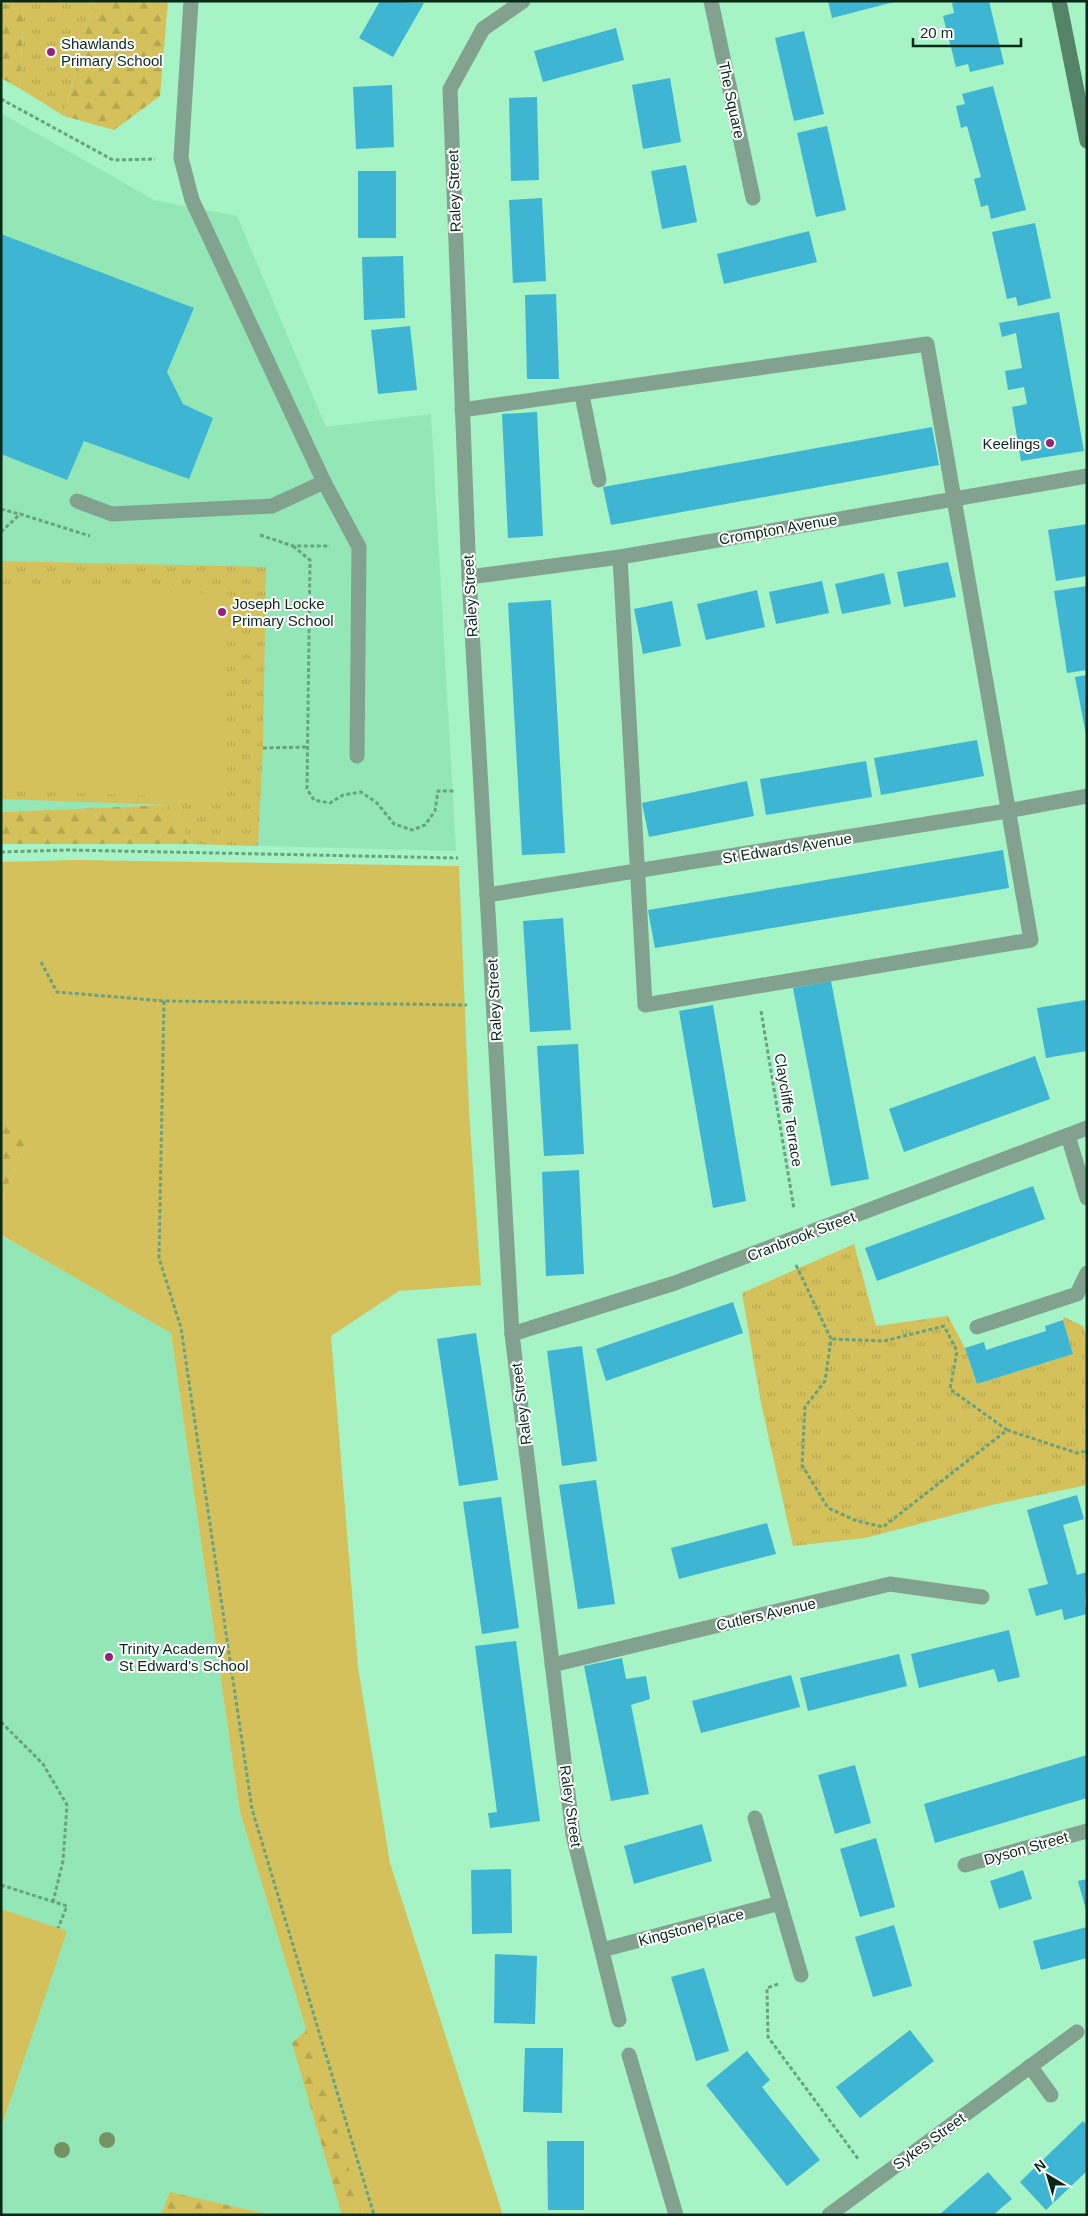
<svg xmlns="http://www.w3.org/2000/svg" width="1088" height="2216" font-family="Helvetica,sans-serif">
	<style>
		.built { fill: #93e7b7 }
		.grass { fill: url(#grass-tufts) }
		.forest { fill: url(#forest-firs) }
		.garden { fill: #d5c15b }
		.building { fill: #3eb5d3 }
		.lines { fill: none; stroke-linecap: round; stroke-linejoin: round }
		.path { stroke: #68a381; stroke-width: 3; stroke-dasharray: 4 2.5; stroke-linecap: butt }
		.lane { stroke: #83a18f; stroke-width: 15 }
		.street { stroke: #83a18f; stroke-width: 15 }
		.secondary { stroke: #548368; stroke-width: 15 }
		.tree { fill: #749263 }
		.poi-dot { fill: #95207d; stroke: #fff; stroke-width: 2 }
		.labels { text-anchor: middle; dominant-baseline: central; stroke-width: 4; stroke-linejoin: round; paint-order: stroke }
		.poi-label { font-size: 15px; fill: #092919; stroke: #fff; text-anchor: start }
		.street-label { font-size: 15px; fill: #092919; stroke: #fff }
	</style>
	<defs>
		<pattern id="grass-tufts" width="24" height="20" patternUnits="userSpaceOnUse" patternTransform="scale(1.25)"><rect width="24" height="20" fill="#d5c15b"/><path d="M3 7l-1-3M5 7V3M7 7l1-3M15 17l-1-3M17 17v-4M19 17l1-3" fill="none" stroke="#b6a64f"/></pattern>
		<pattern id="forest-firs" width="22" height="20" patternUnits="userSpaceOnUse" patternTransform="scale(1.25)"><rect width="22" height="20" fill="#d5c15b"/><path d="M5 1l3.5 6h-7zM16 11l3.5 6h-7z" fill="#b6a64f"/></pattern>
	</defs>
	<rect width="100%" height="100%" fill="#a6f3c6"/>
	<g class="built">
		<path d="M 1,113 L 154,200 L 237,216 L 326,427 L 431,414 L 456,851 L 191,844 L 168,805 L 1,812 Z"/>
		<path d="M 1,1236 L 171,1332 L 240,1812 L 363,2215 L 1,2215 Z"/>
	</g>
	<g class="grass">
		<path d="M 1,1 L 93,1 L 64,116 L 19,88 L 24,15 Z"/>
		<path d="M 1,561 L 266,567 L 263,748 L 258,846 L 191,844 L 168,805 L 1,799 Z"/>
		<path d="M 854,1244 L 876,1326 L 948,1316 L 965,1348 L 977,1384 L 1073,1354 L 1063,1320 L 1064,1317 L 1083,1326 L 1087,1339 L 1087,1485 L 996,1504 L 865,1538 L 793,1546 L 761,1403 L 742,1293 Z"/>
	</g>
	<g class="forest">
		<path d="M 1,1 L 24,15 L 19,88 L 1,78 Z"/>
		<path d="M 93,1 L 168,1 L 160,96 L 114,130 L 64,116 Z"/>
		<path d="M 168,805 L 191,844 L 1,844 L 1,812 Z"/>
		<path d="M 1,1030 L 26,1143 L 1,1202 Z"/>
		<path d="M 308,2028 L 363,2215 L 342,2215 L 292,2043 Z"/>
		<path d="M 170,2192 L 271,2215 L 161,2215 Z"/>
	</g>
	<g class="garden">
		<path d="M 1,586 L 229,594 L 222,798 L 1,790 Z"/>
		<path d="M 76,860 L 459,866 L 469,1110 L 481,1285 L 399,1291 L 331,1336 L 358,1667 L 390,1863 L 503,2215 L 363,2215 L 240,1812 L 171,1333 L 1,1235 L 1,1202 L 26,1143 L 1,1110 L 1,862 Z"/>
		<path d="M 1,1909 L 67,1931 L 3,2122 L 1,2122 Z"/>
	</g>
	<g class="building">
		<path d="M 380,1 L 424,3 L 393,57 L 359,38 Z"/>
		<path d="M 828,1 L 894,1 L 894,2 L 832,18 Z"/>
		<path d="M 959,1 L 989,1 L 1004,64 L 970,72 L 968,64 L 956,67 L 943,16 L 954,13 L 952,3 Z"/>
		<path d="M 616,28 L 624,60 L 543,82 L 534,51 Z"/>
		<path d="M 804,31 L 824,114 L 794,121 L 775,38 Z"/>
		<path d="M 670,78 L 681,142 L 643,149 L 632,85 Z"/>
		<path d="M 392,85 L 394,147 L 356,149 L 353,87 Z"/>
		<path d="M 993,86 L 1026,210 L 991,219 L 988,205 L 981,207 L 974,179 L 981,177 L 967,126 L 961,128 L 956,106 L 965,104 L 962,94 Z"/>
		<path d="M 537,97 L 539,180 L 511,181 L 509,98 Z"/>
		<path d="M 827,126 L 846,210 L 816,217 L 797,133 Z"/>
		<path d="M 686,165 L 697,222 L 662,229 L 651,171 Z"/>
		<rect x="358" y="171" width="38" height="67"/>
		<path d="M 542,198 L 546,281 L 513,283 L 509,200 Z"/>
		<path d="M 1035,223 L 1051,298 L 1018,306 L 1016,297 L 1007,299 L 992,232 Z"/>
		<path d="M 809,231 L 817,262 L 724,284 L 717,254 Z"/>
		<path d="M 1,234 L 194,308 L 167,372 L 183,404 L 213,418 L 189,479 L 84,441 L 67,480 L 1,454 Z"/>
		<path d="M 403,256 L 405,318 L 364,320 L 362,257 Z"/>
		<path d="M 556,294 L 559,379 L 527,379 L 525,295 Z"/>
		<path d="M 1059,312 L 1084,451 L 1021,461 L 1012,407 L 1027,404 L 1024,387 L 1008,390 L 1005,371 L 1022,368 L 1016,333 L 1002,337 L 999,323 Z"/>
		<path d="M 410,326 L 417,390 L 378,394 L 371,330 Z"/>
		<path d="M 537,412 L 543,536 L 508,538 L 502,414 Z"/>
		<path d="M 932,427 L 939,465 L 611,525 L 603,487 Z"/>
		<path d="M 1087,524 L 1087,576 L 1056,581 L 1048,530 Z"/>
		<path d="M 948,562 L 956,597 L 904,607 L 897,572 Z"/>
		<path d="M 884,573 L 891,604 L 842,614 L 835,584 Z"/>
		<path d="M 822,581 L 829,613 L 776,624 L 769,592 Z"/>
		<path d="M 1087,586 L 1087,670 L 1067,673 L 1054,591 Z"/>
		<path d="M 757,590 L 765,627 L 706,640 L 697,604 Z"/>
		<path d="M 551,600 L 565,853 L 522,855 L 508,603 Z"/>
		<path d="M 672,601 L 681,646 L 643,654 L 634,609 Z"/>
		<path d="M 1087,675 L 1087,735 L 1086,735 L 1075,677 Z"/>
		<path d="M 977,740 L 984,776 L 881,795 L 874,758 Z"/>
		<path d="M 866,761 L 872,797 L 766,815 L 760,779 Z"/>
		<path d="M 747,781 L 754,816 L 649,837 L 642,803 Z"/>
		<path d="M 1003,850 L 1009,888 L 655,948 L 648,910 Z"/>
		<path d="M 563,918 L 571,1030 L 530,1032 L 523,921 Z"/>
		<path d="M 831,981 L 869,1179 L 831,1186 L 793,988 Z"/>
		<path d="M 1085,1000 L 1087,1000 L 1087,1051 L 1046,1058 L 1037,1008 Z"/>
		<path d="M 713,1005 L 746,1201 L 713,1208 L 679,1011 Z"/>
		<path d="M 578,1044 L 584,1154 L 544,1156 L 537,1046 Z"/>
		<path d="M 1035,1056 L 1050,1099 L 904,1152 L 889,1109 Z"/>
		<path d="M 579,1170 L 584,1274 L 546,1276 L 542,1172 Z"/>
		<path d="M 1033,1186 L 1045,1219 L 877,1281 L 865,1248 Z"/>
		<path d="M 733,1302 L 743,1333 L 606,1381 L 596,1349 Z"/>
		<path d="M 1063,1320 L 1073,1354 L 977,1384 L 965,1348 L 984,1342 L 986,1350 L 1046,1331 L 1045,1326 Z"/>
		<path d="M 476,1333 L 498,1480 L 459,1486 L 437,1339 Z"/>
		<path d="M 582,1346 L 597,1461 L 562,1466 L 547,1351 Z"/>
		<path d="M 596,1480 L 615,1604 L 578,1609 L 559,1485 Z"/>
		<path d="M 1077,1495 L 1084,1519 L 1063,1525 L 1077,1575 L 1087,1572 L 1085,1603 L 1087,1614 L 1064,1620 L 1062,1609 L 1036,1616 L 1028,1589 L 1048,1584 L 1027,1510 Z"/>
		<path d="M 501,1497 L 519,1628 L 482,1634 L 463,1502 Z"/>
		<path d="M 767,1523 L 776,1554 L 679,1579 L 671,1548 Z"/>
		<path d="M 1009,1630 L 1020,1677 L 998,1682 L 994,1669 L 919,1688 L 911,1654 Z"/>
		<path d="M 516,1641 L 540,1821 L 490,1828 L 488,1813 L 497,1812 L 475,1646 Z"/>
		<path d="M 899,1654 L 907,1686 L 808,1711 L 800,1678 Z"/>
		<path d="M 622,1658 L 626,1679 L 646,1676 L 650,1699 L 631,1705 L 649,1794 L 611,1801 L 584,1666 Z"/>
		<path d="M 791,1675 L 800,1707 L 701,1733 L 692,1701 Z"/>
		<path d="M 1087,1755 L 1087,1798 L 935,1843 L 924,1804 Z"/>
		<path d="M 855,1765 L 871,1823 L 835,1834 L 818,1775 Z"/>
		<path d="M 702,1824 L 712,1861 L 634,1884 L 624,1846 Z"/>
		<path d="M 876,1838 L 895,1907 L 860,1917 L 840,1849 Z"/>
		<path d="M 511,1869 L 512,1933 L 472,1934 L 471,1870 Z"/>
		<path d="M 1023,1870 L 1032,1899 L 999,1909 L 990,1881 Z"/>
		<path d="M 1087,1879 L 1087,1910 L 1086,1910 L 1078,1881 Z"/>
		<path d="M 894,1925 L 912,1986 L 873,1997 L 855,1937 Z"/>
		<path d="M 1087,1927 L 1087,1958 L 1041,1970 L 1033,1941 Z"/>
		<path d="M 495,1954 L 537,1956 L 535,2024 L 494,2023 Z"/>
		<path d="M 704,1968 L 729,2051 L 696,2061 L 671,1977 Z"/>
		<path d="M 910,2030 L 934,2061 L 860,2118 L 836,2087 Z"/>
		<path d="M 525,2048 L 563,2048 L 562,2113 L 523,2112 Z"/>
		<path d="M 747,2051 L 770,2080 L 762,2087 L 820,2160 L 787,2186 L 706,2085 Z"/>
		<path d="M 1083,2121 L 1087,2125 L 1087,2171 L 1046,2210 L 1020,2182 Z"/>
		<path d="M 547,2141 L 584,2141 L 584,2210 L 548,2210 Z"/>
		<path d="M 988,2172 L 1012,2199 L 993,2215 L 939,2215 Z"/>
	</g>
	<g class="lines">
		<g class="path">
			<path d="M 1,99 L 113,160 L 155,159"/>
			<path d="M 1,509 L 19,514"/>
			<path d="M 1,532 L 20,514 L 90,536"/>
			<path d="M 260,535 L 293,546 L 330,546"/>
			<path d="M 293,546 L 310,560 L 307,789 L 314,800 L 330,803 L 343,795 L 361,792 L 377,803 L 394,824 L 412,830 L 425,825 L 435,811 L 438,791 L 455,791"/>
			<path d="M 263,748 L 307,747"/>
			<path d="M 1,852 L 69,850 L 458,858"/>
			<path d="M 41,962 L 57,992 L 164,1001 L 467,1005"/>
			<path d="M 164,1001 L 159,1258 L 181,1328 L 252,1809 L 374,2215"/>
			<path d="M 761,1011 L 794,1209"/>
			<path d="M 796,1265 L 831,1339 L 825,1381 L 805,1407 L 802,1465 L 828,1508 L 857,1521 L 883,1527 L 1007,1430 L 950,1389 L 957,1351 L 944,1326 L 884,1341 L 831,1339"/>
			<path d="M 1007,1430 L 1077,1453 L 1087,1451"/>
			<path d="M 1,1722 L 43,1764 L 67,1805 L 63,1861 L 53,1902"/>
			<path d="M 1,1885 L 67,1906 L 58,1928"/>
			<path d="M 778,1984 L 767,1988 L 768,2037 L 859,2160"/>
		</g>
		<g class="lane">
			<path d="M 191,1 L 181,158 L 192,200 L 324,482 L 359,547 L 357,756"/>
			<path d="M 582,395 L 599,480"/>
			<path d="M 462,410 L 927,344 L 1031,940 L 645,1005 L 620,557"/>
			<path d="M 77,501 L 112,514 L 272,506 L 324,482"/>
			<path d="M 1068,1136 L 1087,1198"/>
			<path d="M 977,1327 L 1077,1294 L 1087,1273"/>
		</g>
		<g class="street">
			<path d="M 523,1 L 483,29 L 450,89 L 469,577 L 512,1334 L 573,1835 L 619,2020"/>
			<path d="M 711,1 L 753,198"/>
			<path d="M 469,577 L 620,557 L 1087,476"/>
			<path d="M 487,895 L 1007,811 L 1087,796"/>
			<path d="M 512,1334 L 675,1283 L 1087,1128"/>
			<path d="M 552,1665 L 890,1584 L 982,1597"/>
			<path d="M 755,1818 L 801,1975"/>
			<path d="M 965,1865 L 1087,1831"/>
			<path d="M 602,1950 L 780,1903"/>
			<path d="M 629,2055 L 676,2215"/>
			<path d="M 1030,2066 L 1051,2095"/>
			<path d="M 829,2215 L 1077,2032"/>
		</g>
		<path class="secondary" d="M 1059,1 L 1087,141"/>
	</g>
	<g class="tree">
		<circle cx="107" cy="2140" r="8"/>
		<circle cx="62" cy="2150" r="8"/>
	</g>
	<g class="poi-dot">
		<circle cx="51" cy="52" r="5"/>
		<circle cx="1050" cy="443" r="5"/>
		<circle cx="222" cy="612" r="5"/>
		<circle cx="109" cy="1657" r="5"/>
	</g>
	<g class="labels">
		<g class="poi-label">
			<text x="61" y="43">Shawlands<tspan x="61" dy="17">Primary School</tspan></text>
			<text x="1040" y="443" text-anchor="end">Keelings</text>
			<text x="232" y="603">Joseph Locke<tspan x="232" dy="17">Primary School</tspan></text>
			<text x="119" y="1648">Trinity Academy<tspan x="119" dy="17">St Edward's School</tspan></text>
		</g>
		<g class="street-label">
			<text transform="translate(732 100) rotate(78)">The Square</text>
			<text transform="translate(454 191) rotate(-92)">Raley Street</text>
			<text transform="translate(778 529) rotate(-10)">Crompton Avenue</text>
			<text transform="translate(470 596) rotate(-93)">Raley Street</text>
			<text transform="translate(787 848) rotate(-9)">St Edwards Avenue</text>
			<text transform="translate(494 1000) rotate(-93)">Raley Street</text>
			<text transform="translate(789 1110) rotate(81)">Claycliffe Terrace</text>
			<text transform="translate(801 1236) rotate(-21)">Cranbrook Street</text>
			<text transform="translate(521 1404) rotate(-97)">Raley Street</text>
			<text transform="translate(766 1614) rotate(-13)">Cutlers Avenue</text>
			<text transform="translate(571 1806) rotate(82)">Raley Street</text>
			<text transform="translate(1026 1848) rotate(-16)">Dyson Street</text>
			<text transform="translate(691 1927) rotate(-15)">Kingstone Place</text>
			<text transform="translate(929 2141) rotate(-36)">Sykes Street</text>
		</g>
	</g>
	<rect width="1088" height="2216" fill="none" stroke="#092919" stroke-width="5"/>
	<g transform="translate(1048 2176) rotate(322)" stroke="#ffffff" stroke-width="4" paint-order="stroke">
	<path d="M0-4L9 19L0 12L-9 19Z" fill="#092919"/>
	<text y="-8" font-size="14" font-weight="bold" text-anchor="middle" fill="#092919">N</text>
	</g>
	<path d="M913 38v8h108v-8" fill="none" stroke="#092919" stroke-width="2.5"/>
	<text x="920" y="38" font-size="15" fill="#092919" stroke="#ffffff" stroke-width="4" paint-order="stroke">20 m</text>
</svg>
